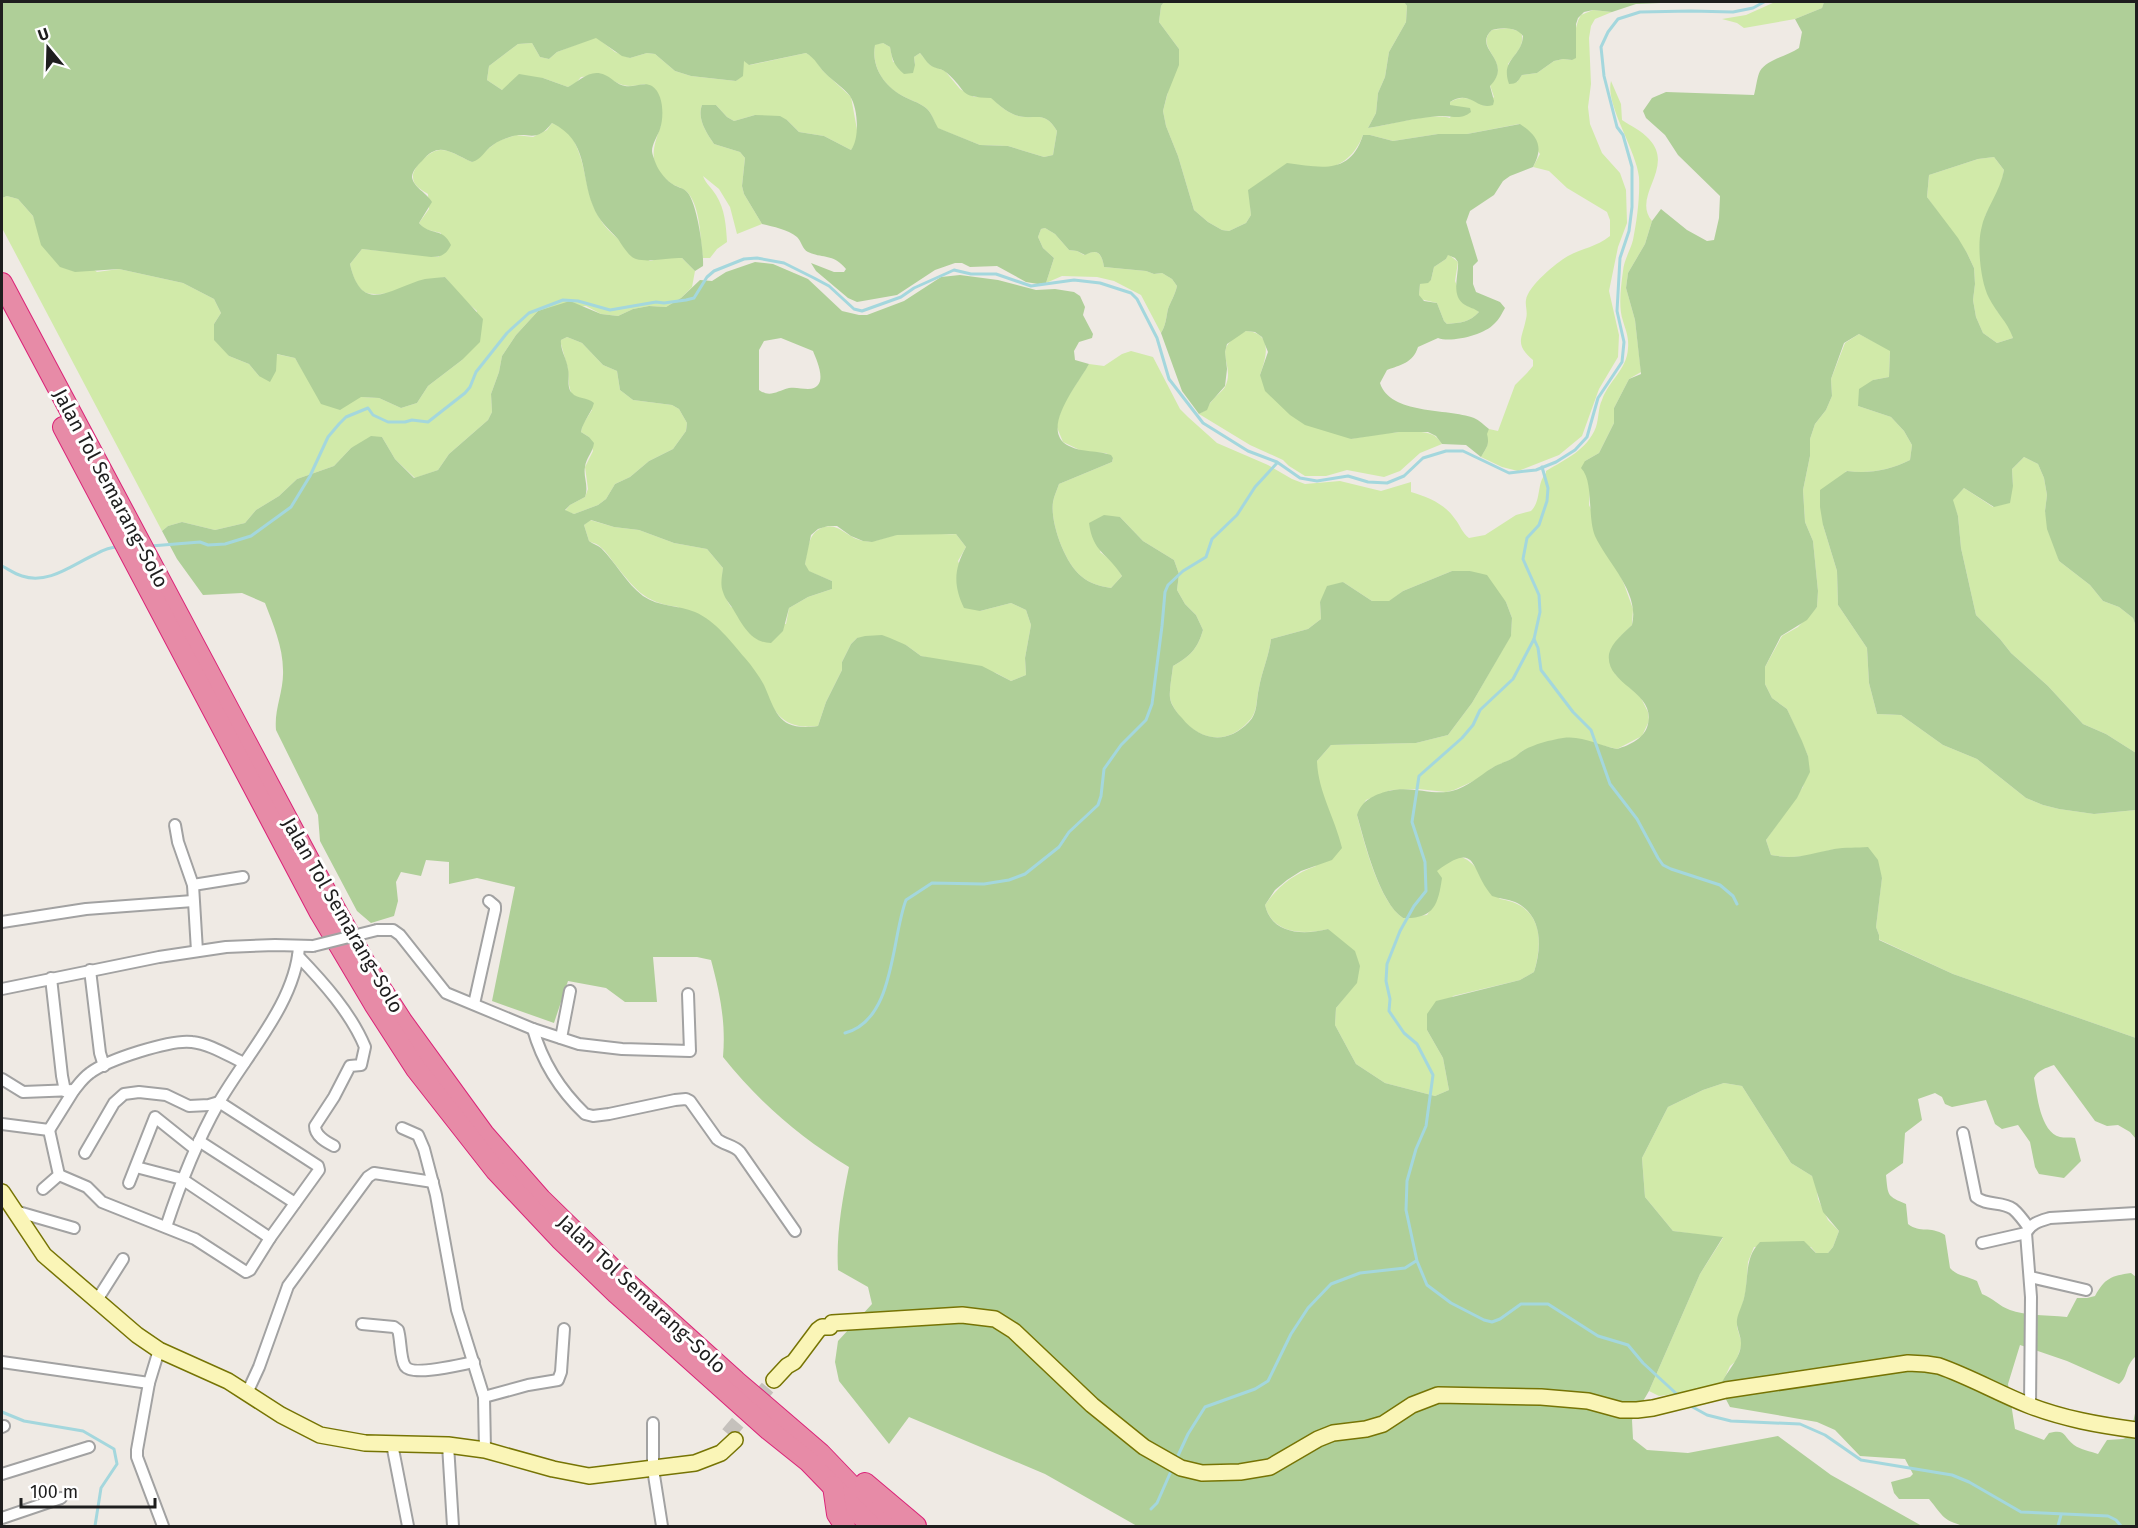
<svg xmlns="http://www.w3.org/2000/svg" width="2138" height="1528" font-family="'Fira Sans',sans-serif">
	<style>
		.grass { fill: #d1eaa9 }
		.forest { fill: #afcf98; fill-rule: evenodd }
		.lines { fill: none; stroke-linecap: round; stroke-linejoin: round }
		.stream { stroke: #a4d7dd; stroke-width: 3 }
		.secondary-tunnel { stroke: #c5c1bc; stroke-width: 15; stroke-dasharray: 15 8; stroke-linecap: butt }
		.street-casing { stroke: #a2a2a2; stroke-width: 14 }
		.secondary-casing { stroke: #767404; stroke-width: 18 }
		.highway-casing { stroke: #db2378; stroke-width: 22 }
		.street { stroke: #fff; stroke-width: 10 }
		.secondary { stroke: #faf5b7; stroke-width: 15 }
		.highway { stroke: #e78ba7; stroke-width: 20 }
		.street-bridge-casing { stroke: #a2a2a2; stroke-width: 14; stroke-linecap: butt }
		.street-bridge { stroke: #fff; stroke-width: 10 }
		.labels { text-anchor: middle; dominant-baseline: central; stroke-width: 6; stroke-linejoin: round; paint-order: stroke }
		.street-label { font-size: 20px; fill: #1e1e1e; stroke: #fff }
	</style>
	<rect width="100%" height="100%" fill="#efeae4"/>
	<g class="grass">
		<path d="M 1164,2 L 1404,2 L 1407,6 L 1406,22 L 1389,52 L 1385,77 L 1378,93 L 1376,113 L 1368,128 C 1390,125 1431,112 1450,118 L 1454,107 L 1450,105 L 1450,102 C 1464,94 1472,99 1485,106 L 1494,97 L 1490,85 C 1514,61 1472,48 1492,30 L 1508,28 L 1521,32 C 1526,45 1515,54 1508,64 L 1517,82 L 1522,75 L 1537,73 L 1554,61 L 1563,59 L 1572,60 C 1575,46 1573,27 1581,15 L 1593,10 L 1612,12 L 1595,19 L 1591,26 L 1589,38 L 1591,84 L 1588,107 L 1590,124 L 1602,153 L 1620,173 L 1626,190 L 1627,223 L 1618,247 L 1609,291 L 1619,335 L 1618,357 L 1599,389 L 1582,436 L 1559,455 L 1518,471 L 1502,467 L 1481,457 C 1486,448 1490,445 1486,434 L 1489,429 L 1498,431 L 1515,385 L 1527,373 L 1533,366 L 1533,360 C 1514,344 1522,339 1526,319 C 1528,312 1525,306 1526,300 C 1528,286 1556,263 1568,256 C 1583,248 1596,247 1610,236 L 1610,220 L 1607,212 L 1567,188 L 1549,171 L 1533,167 L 1540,154 L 1519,124 L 1467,134 L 1438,134 L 1393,141 L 1370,135 L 1363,135 C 1355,157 1335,174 1310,166 L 1249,190 L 1251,215 L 1246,223 L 1229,231 L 1222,230 L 1208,222 L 1194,210 L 1178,156 L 1166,126 L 1163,111 L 1179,49 L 1159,22 L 1161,6 Z"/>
		<path d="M 1775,2 L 1824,2 L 1822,8 L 1795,19 L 1744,28 L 1737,23 L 1722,19 L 1746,15 Z"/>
		<path d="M 596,37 L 615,52 L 630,58 L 647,53 L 655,54 L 675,71 L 691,76 L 736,81 L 743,75 L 743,60 L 750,65 L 806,53 L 814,58 L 823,71 L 851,97 L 858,135 L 856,143 L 851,150 L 824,136 L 799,132 L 787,120 L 755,115 L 734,121 L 727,117 L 716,105 L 702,105 C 697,119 706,132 714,144 L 740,152 L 745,158 L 742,186 L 744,194 L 762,224 L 737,234 L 730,207 L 719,189 L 703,176 C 706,184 711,187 716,195 C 725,209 726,226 727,242 L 717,249 L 710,258 L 703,258 C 700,238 701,209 688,193 C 684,188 677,187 672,184 C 647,166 652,150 661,125 L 645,84 C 625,88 621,86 604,75 L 581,77 L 576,83 L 568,87 L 543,78 L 502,90 L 487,80 L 489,66 L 518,44 L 532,43 L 540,57 L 549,59 L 557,52 Z"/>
		<path d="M 883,43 L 890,47 L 893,62 L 915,65 L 914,57 L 920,53 L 930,65 L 945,71 L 960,89 L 974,97 L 991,97 C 998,104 1005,111 1015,115 C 1034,122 1044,108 1057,131 L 1053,155 L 1044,157 L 1008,146 L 980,145 L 937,128 C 934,121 932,113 926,108 C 919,102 909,100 901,95 C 883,85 871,65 875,44 Z"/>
		<path d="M 1611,81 L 1621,104 L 1622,120 C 1631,126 1642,131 1649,139 C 1676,168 1631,196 1652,221 L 1645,244 L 1628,273 L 1626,288 L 1635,320 L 1641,372 L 1629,379 L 1614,408 L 1614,423 L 1599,453 L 1585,461 L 1590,489 L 1589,505 L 1624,584 L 1633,609 L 1632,625 L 1620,637 L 1615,674 L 1641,698 L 1648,712 L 1649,721 L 1642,736 L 1617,749 L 1575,739 L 1567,738 L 1550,741 L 1522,751 L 1516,757 L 1492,768 L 1478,779 L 1454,790 L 1446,792 L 1418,789 L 1391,790 L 1366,800 L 1357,815 C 1364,842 1379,902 1403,918 L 1427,915 L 1436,902 L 1436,871 C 1442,867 1449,859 1456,857 C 1471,853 1491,888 1500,899 C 1541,905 1544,938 1534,972 L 1520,980 L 1453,996 L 1427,1030 L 1443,1058 L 1449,1090 L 1435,1096 L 1385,1083 L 1356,1064 L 1335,1025 L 1336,1008 L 1357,982 L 1328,929 C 1304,935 1272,934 1265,905 C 1279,885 1294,874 1316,866 L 1322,792 L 1317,777 L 1317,761 L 1331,745 L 1416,743 L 1448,735 L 1472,703 L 1511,635 L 1512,618 L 1506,602 L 1470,571 L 1452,571 L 1403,591 L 1390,601 L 1372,601 L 1343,582 L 1320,602 L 1321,619 L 1308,629 L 1271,639 C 1269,656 1262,671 1259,688 C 1256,700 1258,713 1248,722 C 1227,745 1200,741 1181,718 C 1177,713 1171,704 1170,698 C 1169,688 1172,676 1173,666 C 1190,656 1197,650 1203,630 L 1196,615 L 1185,604 L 1177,590 L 1179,574 L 1174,560 L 1143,541 L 1120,517 L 1100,552 L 1113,562 L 1122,576 L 1111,588 C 1100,586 1090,584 1081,576 C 1065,563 1050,523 1053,502 C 1054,496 1057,490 1059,484 L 1112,462 L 1113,458 L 1106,453 L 1084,452 L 1063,442 L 1056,425 L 1064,403 L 1089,364 L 1104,366 L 1122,354 L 1131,351 L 1153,357 L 1180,409 L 1188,417 L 1217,443 L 1268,465 L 1292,479 L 1305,484 L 1340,481 L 1381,491 L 1411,482 L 1411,492 C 1428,497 1445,504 1455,519 C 1460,525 1462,533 1469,538 L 1485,535 L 1516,515 L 1531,511 C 1542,500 1536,484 1546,473 L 1546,471 C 1566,459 1587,450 1596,427 C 1599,418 1598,408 1602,400 C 1609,380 1627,370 1628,348 C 1629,338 1626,331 1623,321 C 1618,307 1621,286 1623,271 C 1624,260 1630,251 1633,240 C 1637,220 1640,197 1639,177 C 1636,149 1605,105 1611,81 Z"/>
		<path d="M 552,123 C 557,126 564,128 568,132 C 588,158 583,192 600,219 C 610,237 634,249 650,261 L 666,257 L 682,258 L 695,271 L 692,287 L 681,298 L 666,307 L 649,306 L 633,309 L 618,316 L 601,314 L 586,306 L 538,311 L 516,335 L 502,356 L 499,372 L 491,394 L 492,412 L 488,420 L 449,454 L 438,470 L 415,478 L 395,459 L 382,437 L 351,448 L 334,466 L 297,479 L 279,496 L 256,510 L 245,523 L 215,530 L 182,522 L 168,526 L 162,531 L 2,228 L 2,198 L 7,196 L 18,199 L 33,216 L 37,228 L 97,272 L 119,269 L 183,283 L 214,299 L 221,313 L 214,324 L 229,356 L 249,364 L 259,376 L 276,371 L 276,354 L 295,358 L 306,376 L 361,397 L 379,398 L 401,408 L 417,403 L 428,386 L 462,360 L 477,311 L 462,298 L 445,277 C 427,282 375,303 362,290 C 355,284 352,273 350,264 L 362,249 L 439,257 L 441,233 L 424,229 L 419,223 L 429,209 L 428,194 C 422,190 413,186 413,177 C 412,167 431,149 441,150 C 451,150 462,158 472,162 L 498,141 L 516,135 L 533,137 L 547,130 Z"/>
		<path d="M 1994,157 L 2004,170 L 2001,186 L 1985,216 L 1997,311 L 2008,323 L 2013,338 L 1997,343 L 1983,333 L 1976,317 L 1973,300 L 1975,284 L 1974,268 L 1967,253 L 1927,197 L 1929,175 L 1978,159 Z"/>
		<path d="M 1045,228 L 1055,234 L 1069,250 L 1077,251 L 1084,255 C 1098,248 1102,254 1104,267 L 1146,271 L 1154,274 L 1162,273 L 1172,279 L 1177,286 C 1175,295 1171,301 1168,309 C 1166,318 1166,325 1161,333 L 1141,295 L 1114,281 L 1097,277 L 1062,276 L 1046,283 L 1054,258 L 1043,248 L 1038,237 L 1041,229 Z"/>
		<path d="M 1448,254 L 1458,262 L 1455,281 L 1465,305 L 1476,309 L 1479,312 C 1470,322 1460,323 1447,324 L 1444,321 L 1437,303 L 1420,299 L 1419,295 L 1420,284 L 1431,280 L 1434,267 L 1446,259 Z"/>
		<path d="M 1246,331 C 1274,333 1266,358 1260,375 L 1351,439 C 1369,436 1423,425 1436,437 C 1439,439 1440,442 1442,444 L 1420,453 L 1400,471 L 1384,477 L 1347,470 L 1326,476 L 1305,476 L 1289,466 L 1283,460 L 1250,445 L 1199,414 C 1207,410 1207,407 1212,401 C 1215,396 1222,392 1225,387 C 1237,363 1207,350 1246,331 Z"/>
		<path d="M 1859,334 L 1890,350 L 1889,377 L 1873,380 L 1858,406 L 1891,417 L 1904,431 L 1912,445 L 1910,460 C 1890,470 1869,474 1846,471 L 1823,525 L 1837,571 L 1838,605 L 1867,648 L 1869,683 L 1877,714 L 1901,715 L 1943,745 L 1977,759 L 2026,798 L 2043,805 L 2059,809 L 2094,814 L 2136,810 L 2136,1038 L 1953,974 L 1878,939 L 1879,935 L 1876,927 L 1882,877 L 1835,849 C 1812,855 1794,860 1771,855 L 1766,840 L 1803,787 L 1808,756 L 1787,709 L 1772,698 L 1765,684 L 1765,667 L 1782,636 L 1798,627 L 1817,607 L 1818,591 L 1813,541 L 1805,522 L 1803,490 L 1810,456 L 1810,439 L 1815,424 L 1826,410 L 1832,396 L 1831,379 L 1845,343 Z"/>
		<path d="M 567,337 L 582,343 L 603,365 L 617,371 L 620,390 L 633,400 L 672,405 L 679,409 L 687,423 L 686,431 L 673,449 L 649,461 L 630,477 L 615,484 L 606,499 L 598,505 L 574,514 L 565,511 L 570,505 L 585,497 L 588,489 L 585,467 L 593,451 L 589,437 L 581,432 L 583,424 L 592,410 L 571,393 L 569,385 L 568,369 L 561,344 L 561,340 Z"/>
		<path d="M 2024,457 L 2038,464 L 2044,478 L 2047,495 L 2045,511 L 2059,561 L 2090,585 L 2103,601 L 2119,607 L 2133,618 L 2136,627 L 2136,753 L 2106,734 L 2083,724 L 2048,686 L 2011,653 L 2000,639 L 1976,615 L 1961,548 L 1958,516 L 1952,500 L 1964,488 L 1993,507 L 2013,486 L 2012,469 Z"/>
		<path d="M 590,520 L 614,527 L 639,530 L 674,543 L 707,549 L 723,568 C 722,583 722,594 731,607 L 786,624 L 789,608 L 808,597 L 832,589 L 832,581 L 808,571 L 805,564 C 807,553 808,536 818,530 C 837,518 846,539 864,541 C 875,543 885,537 896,535 C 912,531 938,535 956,534 L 966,547 L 958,561 L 980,611 L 1011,603 L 1026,610 L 1031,625 L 1025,658 L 1026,675 L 1011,681 L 996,673 L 921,656 L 906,645 L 857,638 L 851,644 L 842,662 L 842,670 L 826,702 L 818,726 C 784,730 773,714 763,684 L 678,607 C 644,603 634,588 614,563 C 610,557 604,549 598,545 C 595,543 592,543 589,541 L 584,525 Z"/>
		<path d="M 1724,1083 L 1742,1086 L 1791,1163 L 1812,1176 L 1816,1183 L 1818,1199 L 1828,1220 L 1839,1231 L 1833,1247 L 1828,1253 L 1816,1253 L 1811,1247 L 1754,1247 L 1748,1262 L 1746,1290 L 1737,1327 L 1742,1344 L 1736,1361 L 1730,1366 L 1720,1388 L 1659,1396 L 1649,1391 L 1700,1274 L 1723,1238 L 1673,1231 L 1645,1197 L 1642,1158 L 1668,1107 L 1703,1090 Z"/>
	</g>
	<g class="forest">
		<path d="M 2,2 L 1164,2 L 1161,6 L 1159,22 L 1179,49 L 1179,65 L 1167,95 L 1163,111 L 1166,126 L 1178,156 L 1194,210 L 1208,222 L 1222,230 L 1229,231 L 1246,223 L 1251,215 L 1248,190 L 1287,163 C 1320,167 1350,176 1363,135 L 1370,135 L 1393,141 L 1438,134 L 1467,134 L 1520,124 C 1538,136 1544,147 1533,167 L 1510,176 L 1503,181 L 1494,195 L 1470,211 L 1466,222 L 1478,261 L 1473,266 L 1473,284 L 1476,292 L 1500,302 L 1505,308 C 1502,313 1499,320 1494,324 C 1484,335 1451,343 1438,338 L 1418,347 C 1413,363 1400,365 1387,370 L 1380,383 C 1390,415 1447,408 1474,418 C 1479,420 1484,425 1489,429 L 1487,434 C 1490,445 1486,448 1481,457 L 1466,445 L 1442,444 L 1436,436 L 1428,432 L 1399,432 L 1351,439 L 1305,425 L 1290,415 L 1265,391 L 1260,375 L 1268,352 L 1262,337 L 1255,332 L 1246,331 L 1227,344 L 1225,352 L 1227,369 L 1225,386 L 1210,403 L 1207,410 L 1199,414 L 1182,391 L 1161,333 C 1166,325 1166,318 1168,309 C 1171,301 1175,295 1177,286 L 1172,279 L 1162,273 L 1154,274 L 1146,271 L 1104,267 C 1102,254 1098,248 1085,255 L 1077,251 L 1069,250 L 1055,234 L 1045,228 L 1041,229 L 1038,237 L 1043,248 L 1054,258 L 1046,283 L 1038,284 L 1026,282 L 997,266 L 970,267 L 962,263 L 955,263 L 935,270 L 897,295 L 857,302 L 848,298 L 816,271 L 811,263 L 834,272 L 844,272 L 846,269 C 833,253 823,259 808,252 C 802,249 802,242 797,237 C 787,229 774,227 762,224 L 744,194 L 742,186 L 745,158 L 740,152 L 714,144 C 706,132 697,119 702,105 L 716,105 L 727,117 L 734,121 L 755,115 L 780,116 L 787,120 L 799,132 L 824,136 L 851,150 C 860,138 858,108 850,96 C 843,87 833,81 825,73 C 818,66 816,59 806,53 L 749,65 L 744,61 L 743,76 L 736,81 L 691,76 L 675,71 L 655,54 L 647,53 L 630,58 L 622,56 L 596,38 L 557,52 L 549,59 L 540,57 L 532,43 L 518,44 L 489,66 L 487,80 L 502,90 L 519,74 L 543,78 L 568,87 C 580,81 590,68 605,75 C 612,78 617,85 625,86 C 634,88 644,81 652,86 C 664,94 664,117 660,129 C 658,135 652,144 652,151 C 652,154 655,161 656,164 C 659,172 667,181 674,185 C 677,187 683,188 686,191 C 697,200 704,252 703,266 L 695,271 L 682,258 C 667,257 651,263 636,259 C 629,257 622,245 618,239 C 608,228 598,220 593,206 C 580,174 589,141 552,123 C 535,145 528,130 510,137 C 504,139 498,141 493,145 C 484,151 482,159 472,162 C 451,153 439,140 422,161 C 418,165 412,171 412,177 C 413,187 427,193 432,202 L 419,223 C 430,236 443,227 451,245 C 446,255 441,257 431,257 L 362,249 L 350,264 C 362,318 394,286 425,279 C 431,278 438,278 445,277 L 483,319 L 480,342 L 462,360 L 428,386 L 417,403 L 401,408 L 379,398 L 361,397 L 340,410 L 321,404 L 295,358 L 277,354 L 276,371 L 270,382 L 259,376 L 249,364 L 229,356 L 214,340 L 214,324 L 221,313 L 214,299 L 183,283 L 119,269 L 75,272 L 60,267 L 41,245 L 33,216 L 18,199 L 7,196 L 2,198 ZM 883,43 L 890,47 C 892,59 894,66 904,74 L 913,73 L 915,65 L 914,57 L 920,53 C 923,56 926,62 930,65 C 935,69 942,68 947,73 C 968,91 957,97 991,98 C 998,104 1005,111 1015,115 C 1034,122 1044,108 1057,131 L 1053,155 L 1044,157 L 1008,146 L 980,145 L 938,128 C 934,121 932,113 926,108 C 919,102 909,100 901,95 C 883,85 871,65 875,45 ZM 1448,255 L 1455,258 L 1458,262 C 1459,275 1450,296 1465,305 C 1470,308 1474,308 1479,312 C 1470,322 1460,323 1447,324 L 1444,321 L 1437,303 L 1424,301 L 1419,295 L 1420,284 L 1428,283 L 1431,280 L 1434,267 L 1446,259 Z"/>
		<path d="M 1404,2 L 1685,2 L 1636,4 L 1612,12 L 1593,10 L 1584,12 L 1578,18 L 1576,24 L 1576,58 L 1572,60 L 1563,59 L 1554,61 L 1537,73 L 1522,75 C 1518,81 1517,84 1509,84 C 1500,59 1522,57 1523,36 C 1517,27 1502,27 1492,30 C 1471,49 1515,60 1490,86 L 1494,101 L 1493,105 C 1477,111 1470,89 1450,102 L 1450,105 L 1470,108 L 1471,112 C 1460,121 1452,115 1439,116 C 1415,118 1392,124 1368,128 L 1376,113 L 1378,93 L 1385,77 L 1389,52 L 1406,22 L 1407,6 Z"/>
		<path d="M 1824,2 L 2136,2 L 2136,627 L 2133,618 L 2119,607 L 2103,601 L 2090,585 L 2059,561 L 2047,529 L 2045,511 L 2047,495 L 2044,478 L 2038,464 L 2024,457 L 2012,469 L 2013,486 L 2010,503 L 1994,507 L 1964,488 L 1953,500 L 1958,516 L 1961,548 L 1976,615 L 2000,639 L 2011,653 L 2048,686 L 2083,724 L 2106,734 L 2136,753 L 2136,810 L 2094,814 L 2059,809 L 2043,805 L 2026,798 L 1977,759 L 1943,745 L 1901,715 L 1877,714 L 1869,683 L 1867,648 L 1838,605 L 1837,571 L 1823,525 L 1820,507 L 1820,490 L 1847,471 C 1869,474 1890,470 1910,460 L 1912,445 L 1904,431 L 1891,417 L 1858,406 L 1859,389 L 1873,380 L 1889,377 L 1890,351 L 1859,334 L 1844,343 L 1831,379 L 1832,396 L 1826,410 L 1815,424 L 1810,439 L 1810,456 L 1803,490 L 1805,522 L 1813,541 L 1818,591 L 1817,607 L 1807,620 L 1781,636 L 1765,667 L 1765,684 L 1772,698 L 1787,709 L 1802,741 L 1808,756 L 1810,772 L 1797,798 L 1766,840 L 1771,855 C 1797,860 1809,854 1834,849 C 1845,847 1857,848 1868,847 L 1878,860 L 1882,878 L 1876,927 L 1879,935 L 1879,940 L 1953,974 L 2136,1038 L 2136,1139 L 2130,1132 L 2118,1125 L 2107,1126 L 2095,1121 L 2054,1065 C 2046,1068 2038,1070 2034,1078 C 2037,1094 2040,1132 2060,1137 C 2064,1138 2070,1137 2075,1138 L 2081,1161 L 2064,1178 L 2039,1174 L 2035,1167 L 2030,1142 L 2018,1125 L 2002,1129 L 1995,1124 L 1986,1100 L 1952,1107 L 1945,1104 L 1942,1097 L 1935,1093 L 1918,1099 L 1922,1120 L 1905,1133 L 1903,1163 L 1886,1175 C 1888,1196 1887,1196 1906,1204 L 1908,1224 C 1921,1234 1929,1225 1945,1235 L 1950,1268 C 1957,1276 1967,1276 1977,1281 L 1982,1294 C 1993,1298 1999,1306 2010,1310 C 2027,1316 2049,1315 2067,1317 L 2077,1298 L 2087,1298 L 2095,1296 C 2105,1278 2111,1276 2131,1273 L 2136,1277 L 2136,1356 C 2124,1367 2129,1376 2119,1384 L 2067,1361 L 2020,1345 L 2008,1384 L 2015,1429 L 2044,1440 L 2049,1433 C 2067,1429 2062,1436 2074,1445 C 2081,1450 2090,1451 2098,1454 L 2107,1440 L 2123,1439 L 2130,1436 L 2136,1409 L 2136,1526 L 1964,1526 C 1942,1520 1944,1517 1929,1499 L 1899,1499 L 1894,1493 L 1891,1482 L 1910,1477 L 1913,1474 L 1905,1459 L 1860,1456 L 1835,1430 L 1817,1422 L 1730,1407 L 1720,1388 C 1724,1373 1741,1360 1741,1343 C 1741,1335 1736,1328 1737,1320 C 1738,1313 1742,1306 1744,1298 C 1749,1278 1744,1258 1760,1242 L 1804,1241 L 1816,1253 L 1828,1253 L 1833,1247 L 1839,1231 L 1823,1212 L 1812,1176 L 1791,1163 L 1742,1086 L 1724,1083 L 1703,1090 L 1668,1107 L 1642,1158 L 1645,1197 L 1673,1231 L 1723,1237 L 1700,1274 L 1649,1391 L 1632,1420 L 1633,1439 L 1647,1450 L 1688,1453 L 1778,1436 L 1831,1475 L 1922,1526 L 1137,1526 L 1045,1474 L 909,1417 L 889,1444 L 839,1381 L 835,1362 L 838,1341 L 872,1304 L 868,1287 L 838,1270 C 836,1235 842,1201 849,1167 C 799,1137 759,1102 723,1057 C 726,1022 720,994 711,960 L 697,957 L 653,957 L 657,1002 L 625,1002 L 606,988 L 568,981 L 554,1023 L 492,1001 L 515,887 L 477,878 L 449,884 L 449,862 L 426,860 L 421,876 L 401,872 L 396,882 L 398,901 L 394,916 L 371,923 L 357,911 L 320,841 L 318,815 L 276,730 C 274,709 284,691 283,670 C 283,647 273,624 265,603 L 242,593 L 203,595 L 177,559 L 162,531 L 168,526 L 182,522 L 215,530 L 245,523 L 256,510 L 279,496 L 297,479 L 334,466 L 351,448 L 371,436 L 382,437 L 395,459 L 414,478 L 438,470 L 449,454 L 488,420 L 492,412 L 491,394 L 499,372 L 502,356 L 516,335 L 538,311 L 570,301 L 601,314 L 618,316 L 633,309 L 649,306 L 666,307 L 681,298 L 700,280 L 712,281 L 726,272 L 755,262 L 773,264 L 808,279 L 842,311 L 859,315 L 867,315 L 904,301 L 941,277 L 960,275 L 998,280 L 1036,290 L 1055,289 L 1074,292 L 1080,296 L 1085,307 L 1083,315 L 1093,334 L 1092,338 L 1079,342 L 1074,351 L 1075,360 L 1089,364 C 1079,383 1038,431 1069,446 C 1083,453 1097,450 1111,455 L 1113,458 L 1112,462 L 1059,484 C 1057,490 1054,496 1053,502 C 1050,523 1065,563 1081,576 C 1090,584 1100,586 1111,588 L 1122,576 C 1107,552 1093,553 1089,523 L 1104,515 L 1120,517 L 1143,541 L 1174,560 L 1179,574 L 1177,590 L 1185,604 L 1196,615 L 1203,630 C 1197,650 1190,656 1173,666 C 1172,676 1169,689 1170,698 C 1171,705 1177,713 1182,718 C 1200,741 1227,745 1249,722 C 1258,713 1256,700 1259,688 C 1262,671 1269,656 1271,639 L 1308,629 L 1321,619 L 1320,602 L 1327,586 L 1343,582 L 1372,601 L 1389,601 L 1403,591 L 1452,571 L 1470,571 L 1487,575 L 1506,602 L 1512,618 L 1511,636 L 1472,703 L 1448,735 L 1416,743 L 1331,745 L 1317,761 C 1318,792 1335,818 1342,848 L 1332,860 L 1301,871 L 1287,880 L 1275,890 L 1265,905 C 1272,935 1304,935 1328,929 L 1355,951 L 1360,966 L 1357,983 L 1336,1008 L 1335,1025 L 1356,1064 L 1385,1083 L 1435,1096 L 1449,1090 L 1443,1058 L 1427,1030 L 1427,1014 L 1436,1001 L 1520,980 L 1534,972 C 1542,947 1543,915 1515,902 C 1508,899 1500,899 1492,896 C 1469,869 1479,840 1437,871 L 1442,878 C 1438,905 1434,919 1403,918 C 1379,902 1365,843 1357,815 C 1362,800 1374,795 1388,791 C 1411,785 1433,796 1452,791 C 1468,787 1479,776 1492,768 C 1498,764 1506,762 1513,758 C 1517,756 1520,752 1524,750 C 1535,744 1550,740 1563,738 C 1582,735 1600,746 1617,749 C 1630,745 1645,738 1648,724 C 1656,691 1605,685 1609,654 C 1611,643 1624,633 1632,625 C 1640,592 1608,564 1595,536 C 1587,516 1594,481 1581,468 L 1585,461 L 1599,453 L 1614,423 L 1614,408 L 1629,379 L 1641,374 L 1635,320 L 1626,288 L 1628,273 L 1645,244 L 1652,221 L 1661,209 L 1687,230 L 1707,241 L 1714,240 L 1719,218 L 1720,196 L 1678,155 L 1665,135 L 1646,118 L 1643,111 L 1652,98 L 1666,92 L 1754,95 C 1756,88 1757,77 1760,71 C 1767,59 1788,56 1799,48 L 1802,32 L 1795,19 L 1822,8 ZM 1994,157 L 2004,170 C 2000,193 1985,208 1981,230 C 1977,248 1981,283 1989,298 C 1997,314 2007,321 2013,338 L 1997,343 L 1983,333 L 1976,317 L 1973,300 L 1975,284 L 1974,268 L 1967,253 L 1958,238 L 1927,197 L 1929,175 L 1978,159 ZM 567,337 L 582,343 L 603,365 L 617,371 L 620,390 L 633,400 L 672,405 L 679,409 L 687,423 L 686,431 L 673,449 L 649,461 L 630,477 L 615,484 L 606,499 L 598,505 L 574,514 L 565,510 L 570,505 L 585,497 C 589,486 583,477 585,467 C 586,458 593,452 594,443 L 589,437 L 581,432 C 583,421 591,414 594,403 C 587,397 577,399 572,393 C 566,387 570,376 568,369 C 567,359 560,350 561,340 ZM 781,338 L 813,351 C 817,361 830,388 808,389 C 802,389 796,387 789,388 C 777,391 770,398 759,390 L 759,350 L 764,341 ZM 591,520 L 614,527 L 639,530 L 674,543 L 707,549 L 723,568 C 722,576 720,585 723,592 C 725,599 730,604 733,609 C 742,624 751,643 771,643 L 783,631 L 789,608 L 808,597 L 832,589 L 832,581 L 809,571 L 805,564 L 811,535 L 818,529 L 828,526 L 837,526 L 851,536 L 863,541 L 872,542 L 897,535 L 956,534 L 966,547 C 954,569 953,585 964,608 L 980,611 L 1011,603 L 1026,610 L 1031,625 L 1025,658 L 1026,675 L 1011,681 L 982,666 L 921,656 L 906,645 L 890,638 L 882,635 L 865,636 L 857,638 L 851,644 L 842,662 L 842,670 L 826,702 L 818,726 C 779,731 777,715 764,685 C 759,676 752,666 745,658 C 731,642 716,621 695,612 C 678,605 659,607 643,596 C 626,583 616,563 601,548 C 597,545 593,544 589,541 L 584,525 Z"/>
	</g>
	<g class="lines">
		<g class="stream">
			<path d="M 1542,467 L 1548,488 L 1547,501 L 1539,525 L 1527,538 L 1523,559 L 1539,595 L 1540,612 L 1534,639 L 1513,679 L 1480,710 L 1473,725 L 1462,738 L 1419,776 L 1412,822 L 1425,862 L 1426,891 L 1414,906 L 1400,931 L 1387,964 L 1386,981 L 1390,999 L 1389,1011 L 1404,1033 L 1417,1044 L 1433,1075 L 1426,1126 L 1416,1149 L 1407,1181 L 1406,1210 L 1417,1261 L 1427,1285 L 1451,1303 L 1484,1320 L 1492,1322 L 1500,1319 L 1521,1304 L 1548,1304 L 1598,1336 L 1628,1345 L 1643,1363 L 1680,1397"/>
			<path d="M 151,546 L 200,542 L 208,545 L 225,544 L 251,536 L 291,507 L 310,476 L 328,437 L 339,424 L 346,417 L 368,408 L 373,415 L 388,422 L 405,422 L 412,420 L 428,422 L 465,393 L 470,387 L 476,372 L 484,362 L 507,333 L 529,313 L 563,300 L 578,301 L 610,310 L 656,302 L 664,303 L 686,300 L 694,298 L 707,277 L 714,271 L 744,259 L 757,258 L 784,263 L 814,278 L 829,286 L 854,309 L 862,311 L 901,297 L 914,288 L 954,270 L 971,274 L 996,274 L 1031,286 L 1074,280 L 1100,283 L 1131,293 L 1137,299 L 1157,338 L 1169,379 L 1203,423 L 1248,451 L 1277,462 L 1300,478 L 1317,481 L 1348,476 L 1368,482 L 1387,483 L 1404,476 L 1423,458 L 1446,451 L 1463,451 L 1509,473 L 1536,470 L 1556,462 L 1575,450 L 1587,437 L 1598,398 L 1622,362 L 1624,342 L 1617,311 L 1620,258 L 1629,231 L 1632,207 L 1632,167 L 1623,135 L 1617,127 L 1604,76 L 1601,47 L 1608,32 L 1618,19 L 1640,12 L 1691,11 L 1733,12 L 1753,8 L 1764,2"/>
			<path d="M 2,566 C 8,569 15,574 22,576 C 49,585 73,564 96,554 C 103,550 110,547 118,547"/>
			<path d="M 1534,639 L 1538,648 L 1541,670 L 1573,712 L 1591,730 L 1610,784 L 1637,819 L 1658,858 L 1663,865 L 1671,869 L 1720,885 L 1733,896 L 1737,904"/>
			<path d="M 845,1033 C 895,1020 891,939 906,900 L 932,883 L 984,884 L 1009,880 L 1025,874 L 1059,847 L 1069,832 L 1098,805 L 1101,796 L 1104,769 L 1121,745 L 1146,720 L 1152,704 L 1162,626 L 1165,592 L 1168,585 L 1183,571 L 1206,557 L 1212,539 L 1237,515 L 1255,487 L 1277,463"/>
			<path d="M 1689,1405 L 1707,1415 L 1731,1421 L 1800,1424 L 1825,1435 L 1861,1460 L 1952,1475 L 1969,1482 L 2021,1512 L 2108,1516 L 2116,1520 L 2121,1526"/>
			<path d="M 2,1412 L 24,1421 L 83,1431 L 114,1449 L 117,1464 L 101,1488 L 95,1526"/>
			<path d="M 1176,1460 L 1188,1434 L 1205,1407 L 1255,1389 L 1268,1381 L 1291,1334 L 1308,1308 L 1331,1284 L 1360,1273 L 1405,1268 L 1416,1261"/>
			<path d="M 1151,1509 L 1157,1503 L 1172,1469"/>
			<path d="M 2058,1526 L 2061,1515"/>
		</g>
		<path class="secondary-tunnel" d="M 728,1434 L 774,1380"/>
		<defs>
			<g id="street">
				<path d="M 175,825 L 178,842 L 193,885 L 197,951"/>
				<path d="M 193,885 L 243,877"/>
				<path d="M 2,922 L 86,909 L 193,901"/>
				<path d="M 377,930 L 393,930 L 400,935 L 446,993 L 533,1029 L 579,1044 L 622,1049 L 690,1051 L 688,994"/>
				<path d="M 298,956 C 323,982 351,1013 365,1047 L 361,1065 L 350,1066 L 334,1097 L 315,1126 C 315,1136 326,1142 334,1146"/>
				<path d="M 90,970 L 100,1053 L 104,1066"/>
				<path d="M 51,978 L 62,1076 L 65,1091"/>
				<path d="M 2,989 L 159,957 L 226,947 L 275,945 L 313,946"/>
				<path d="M 474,1004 L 495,910 L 495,906 L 489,901"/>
				<path d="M 533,1029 C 542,1061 561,1091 585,1114 L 593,1116 L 609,1114 L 675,1100 L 686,1099 L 690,1101 L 717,1139 C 724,1145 734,1145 740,1152 L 795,1231"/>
				<path d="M 561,1038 L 570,991"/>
				<path d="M 2,1079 L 23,1092 L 74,1090 L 49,1130 L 2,1124"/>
				<path d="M 74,1090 C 79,1084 83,1078 90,1073 C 107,1060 171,1039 192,1042 C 210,1044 227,1055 244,1063"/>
				<path d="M 402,1128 L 418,1135 L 424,1149 L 436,1195 L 457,1310 L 484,1397 L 485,1450"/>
				<path d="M 1963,1133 L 1976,1197 C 1986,1206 2002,1201 2013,1209 C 2019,1214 2024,1221 2029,1228"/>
				<path d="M 199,1141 L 295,1203"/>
				<path d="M 136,1167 L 182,1179 L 270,1238"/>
				<path d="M 59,1175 L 87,1187 L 102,1202 L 195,1239 L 246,1272 L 250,1270 L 270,1238 L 319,1170 L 318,1166 L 219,1102 L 209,1105 L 189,1106 L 166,1095 L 139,1092 L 124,1094 L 114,1103 L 85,1153"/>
				<path d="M 129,1183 L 155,1117 L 195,1149"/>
				<path d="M 43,1189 L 59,1175 L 49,1130"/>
				<path d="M 15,1211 L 74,1228"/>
				<path d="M 166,1227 C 180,1184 196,1143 218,1104 C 245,1056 295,1004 299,947"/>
				<path d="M 1982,1243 L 2026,1233"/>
				<path d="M 2030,1277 L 2086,1290"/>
				<path d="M 97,1300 L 123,1259"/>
				<path d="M 362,1324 L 394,1327 L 398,1330 C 401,1339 400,1359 405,1366 C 412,1377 462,1364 474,1362"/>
				<path d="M 2,1362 L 149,1383 L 159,1350"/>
				<path d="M 149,1383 L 137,1450 L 137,1457 L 163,1526"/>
				<path d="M 247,1393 L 259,1367 L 288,1286 L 368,1177 L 374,1173 L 433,1182"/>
				<path d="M 484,1397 L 528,1385 L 558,1380 L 561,1372 L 564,1329"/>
				<path d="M 2030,1406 L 2031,1297 L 2026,1233 C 2031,1223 2040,1221 2050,1218 L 2136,1213"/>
				<path d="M 653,1423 L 653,1469 L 662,1526"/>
				<path d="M 2,1427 L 4,1426"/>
				<path d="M 392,1444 L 408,1526"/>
				<path d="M 448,1445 L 453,1526"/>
				<path d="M 2,1474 L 89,1447"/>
				<path d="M 2,1518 L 61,1498"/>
			</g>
			<g id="secondary">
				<path d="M 2,1192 L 44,1255 L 137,1335 L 159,1350 L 228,1381 L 281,1415 L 320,1435 L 365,1443 L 448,1445 L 485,1450 L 553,1469 L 589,1476 L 695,1463 L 721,1453 L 735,1440"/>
				<path d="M 774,1380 L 787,1366 L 794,1362 L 818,1330 L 822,1327 L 830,1327 L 832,1323 L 962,1315 L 995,1319 L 1014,1331 L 1092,1405 L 1144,1447 L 1181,1468 L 1202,1473 L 1240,1472 L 1270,1467 L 1318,1439 L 1333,1433 L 1366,1429 L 1383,1424 L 1412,1405 L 1438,1395 L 1541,1397 L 1588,1401 L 1621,1410 L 1637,1410 L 1653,1408 L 1726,1390 L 1908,1363 L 1926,1364 L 1939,1366 C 1970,1377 1998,1393 2028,1405 C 2064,1419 2099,1425 2136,1430"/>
			</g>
			<g id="highway">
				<path d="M 2,283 L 333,905 L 369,970 L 402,1021 L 484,1134 L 541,1199 L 624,1280 L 736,1381 L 820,1453 L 890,1526"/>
				<path d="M 63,427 L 320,913 L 374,1004 L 416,1069 L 496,1171 L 560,1239 L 616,1293 L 769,1430 L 809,1462 L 871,1526"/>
				<path d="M 865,1483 L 916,1526"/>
				<path d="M 833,1486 L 837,1514 L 845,1526"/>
			</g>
		</defs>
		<use href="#street" class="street-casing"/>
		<use href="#secondary" class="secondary-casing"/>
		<use href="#highway" class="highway-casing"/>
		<use href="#street" class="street"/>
		<use href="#secondary" class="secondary"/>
		<use href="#highway" class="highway"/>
		<defs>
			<path id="street-bridge" d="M 313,946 L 377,930"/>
		</defs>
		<use href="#street-bridge" class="street-bridge-casing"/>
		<use href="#street-bridge" class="street-bridge"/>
	</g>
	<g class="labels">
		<g class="street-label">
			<text transform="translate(111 488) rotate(62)">Jalan Tol Semarang–Solo</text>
			<text transform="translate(343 915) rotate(60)">Jalan Tol Semarang–Solo</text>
			<text transform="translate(642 1294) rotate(43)">Jalan Tol Semarang–Solo</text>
		</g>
	</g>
	<rect width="2138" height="1528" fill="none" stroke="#1e1e1e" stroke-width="6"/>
	<g transform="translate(48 48) rotate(341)" stroke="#ffffff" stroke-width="4.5" paint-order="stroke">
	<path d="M0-4.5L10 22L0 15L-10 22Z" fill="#1e1e1e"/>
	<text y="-9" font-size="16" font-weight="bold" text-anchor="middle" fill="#1e1e1e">U</text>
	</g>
	<path d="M21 1498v9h134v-9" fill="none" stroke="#1e1e1e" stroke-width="3"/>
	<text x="30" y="1498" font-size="18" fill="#1e1e1e" stroke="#ffffff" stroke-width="4.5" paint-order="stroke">100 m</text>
</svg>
